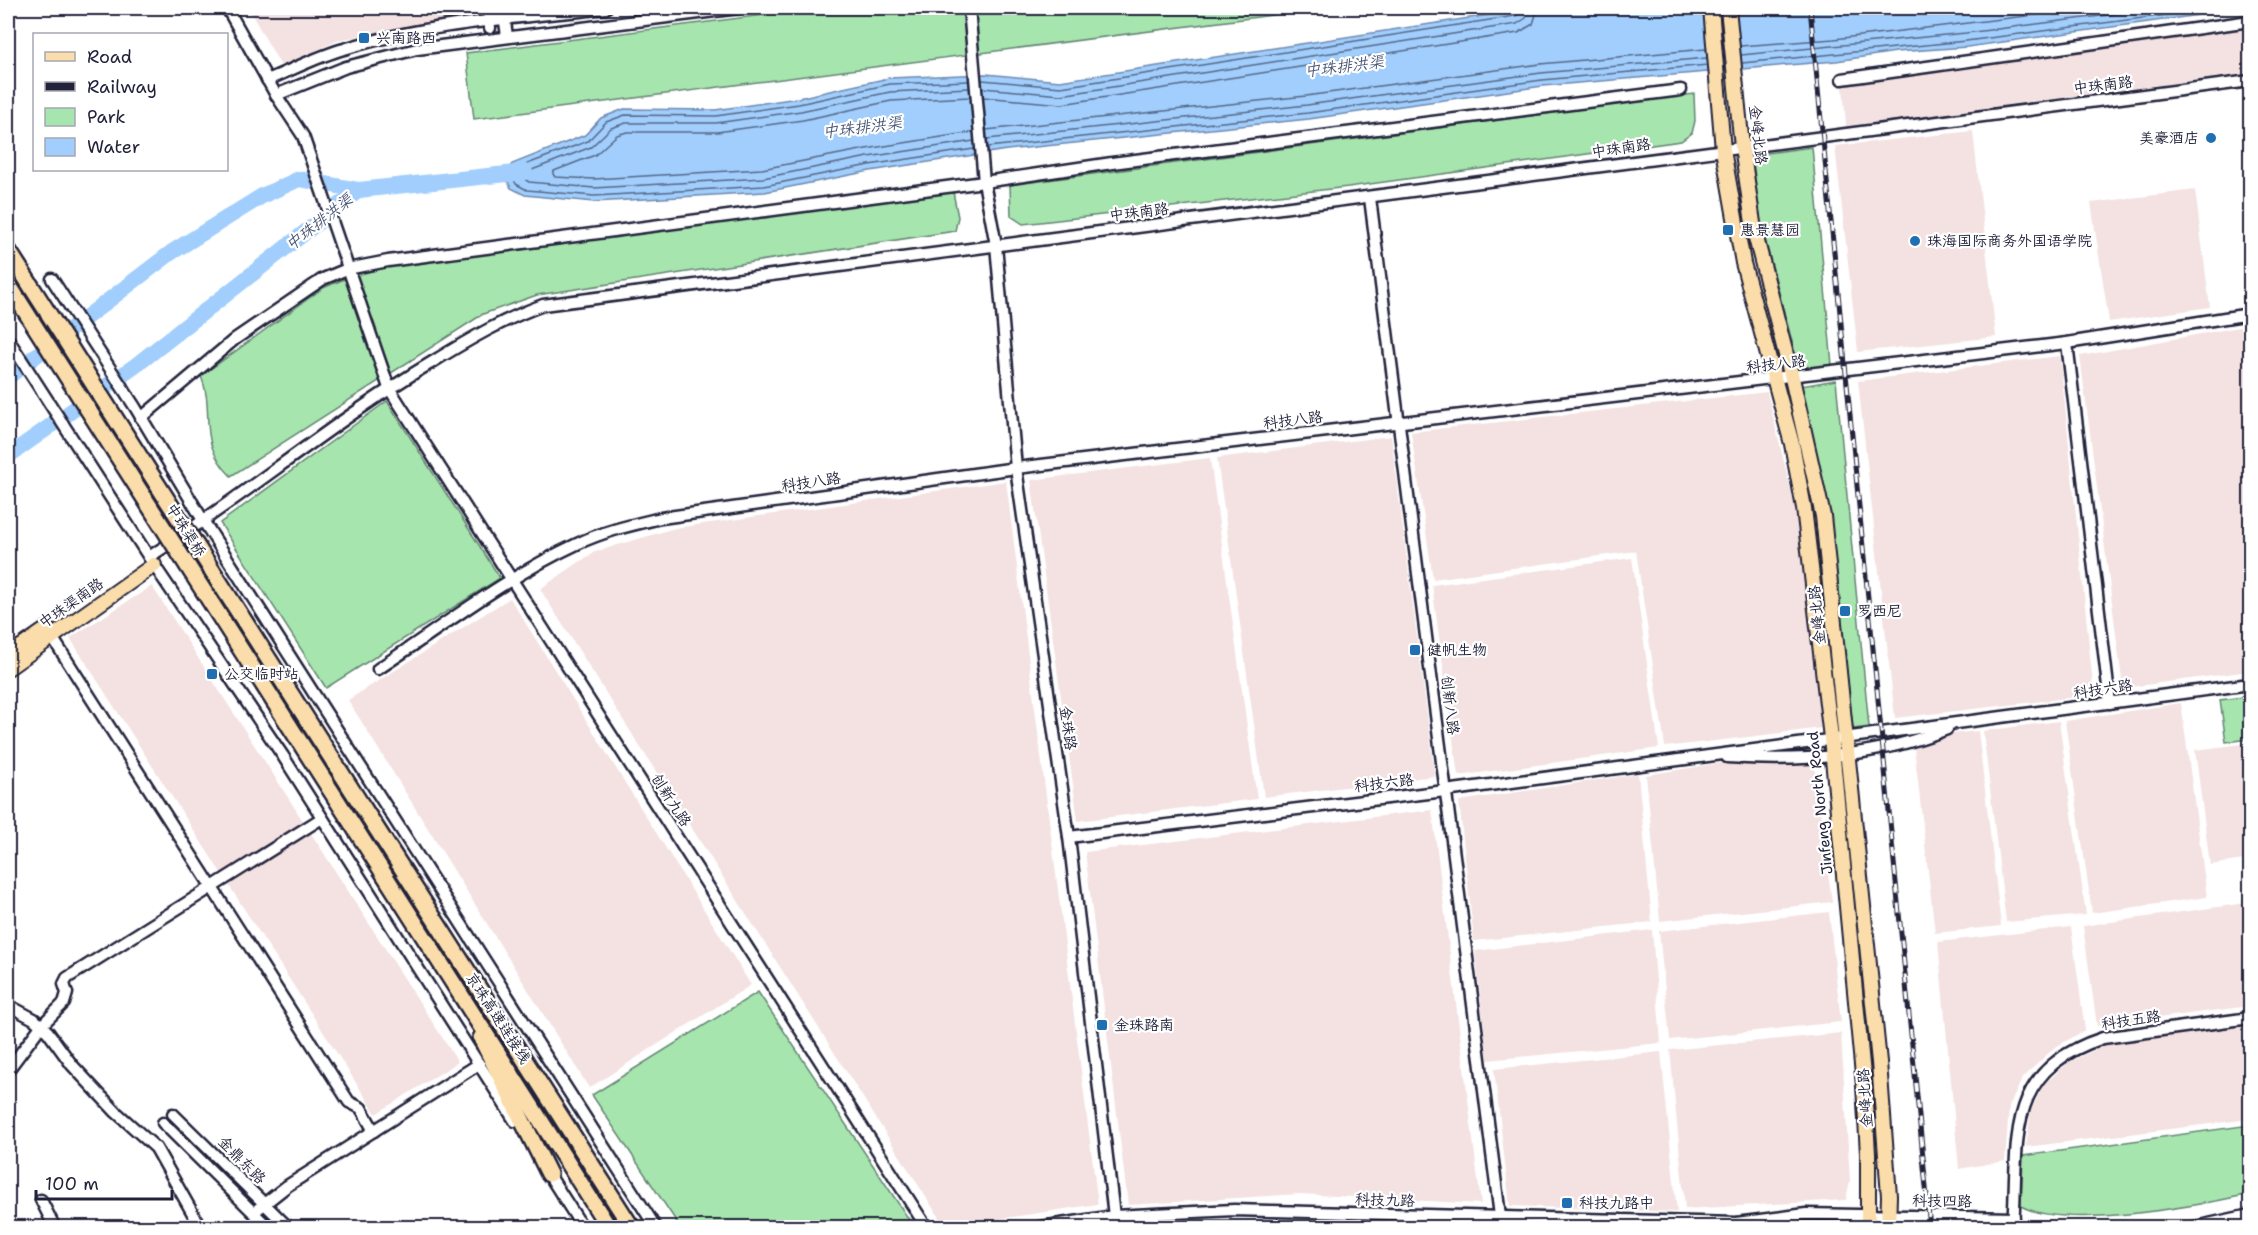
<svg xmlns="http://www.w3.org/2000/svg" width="2258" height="1235" font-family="'Shantell Sans','LXGW WenKai TC',sans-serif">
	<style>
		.built { fill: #f4e2e2 }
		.green { fill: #a6e5ad; stroke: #648474; stroke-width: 1.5 }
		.water { fill: #a1cefc; stroke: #6e89af; stroke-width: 1.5 }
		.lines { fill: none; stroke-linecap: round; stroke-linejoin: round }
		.shore { stroke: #556788; stroke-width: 1.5 }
		.stream { stroke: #6e89af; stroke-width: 3 }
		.river { stroke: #a1cefc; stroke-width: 16 }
		.minor-casing { stroke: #22223b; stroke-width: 15 }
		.major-casing { stroke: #22223b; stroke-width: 18 }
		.highway-casing { stroke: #22223b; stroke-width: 20 }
		.minor { stroke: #fff; stroke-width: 10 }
		.major { stroke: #faddab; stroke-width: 14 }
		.highway { stroke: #faddab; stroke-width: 15 }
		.rail-casing { stroke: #22223b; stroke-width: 5 }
		.rail { stroke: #fff; stroke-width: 3; stroke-dasharray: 9; stroke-linecap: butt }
		.highway-bridge-casing { stroke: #22223b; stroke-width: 20; stroke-linecap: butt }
		.highway-bridge { stroke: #faddab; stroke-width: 15 }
		.poi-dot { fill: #1f6fb2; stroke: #fff; stroke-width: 2 }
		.labels { text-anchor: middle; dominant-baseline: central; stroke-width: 4.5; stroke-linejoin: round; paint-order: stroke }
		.poi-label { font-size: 15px; fill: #22223b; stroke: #fff; text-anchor: start }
		.street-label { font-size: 15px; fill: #22223b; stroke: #fff }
		.water-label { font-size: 16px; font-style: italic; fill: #485675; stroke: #fff }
	</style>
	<rect width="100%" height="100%" fill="#fff"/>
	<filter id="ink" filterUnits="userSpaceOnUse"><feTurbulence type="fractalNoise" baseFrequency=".0167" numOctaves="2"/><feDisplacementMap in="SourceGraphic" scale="12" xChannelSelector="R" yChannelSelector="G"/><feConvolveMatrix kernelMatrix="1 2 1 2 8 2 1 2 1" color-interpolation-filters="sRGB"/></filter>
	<g filter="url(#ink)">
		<g class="built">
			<path d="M 248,8 L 481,8 L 482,16 L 436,21 L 339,40 L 281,66 Z"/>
			<path d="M 2250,28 L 2250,73 L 1846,126 L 1843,86 Z"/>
			<path d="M 1973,131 L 1996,337 L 1858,352 L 1835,146 Z"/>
			<path d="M 2195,190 L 2210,307 L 2109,322 L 2091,203 Z"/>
			<path d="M 2250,325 L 2250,671 L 2123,688 L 2080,356 Z"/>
			<path d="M 2060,356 L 2094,695 L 1895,718 L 1858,381 Z"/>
			<path d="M 1767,392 L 1797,515 L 1822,728 L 1665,747 L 1636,551 L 1433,579 L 1411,432 Z"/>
			<path d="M 1391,436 L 1435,776 L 1264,797 L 1217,458 Z"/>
			<path d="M 1210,458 L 1257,799 L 1078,821 L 1031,480 Z"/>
			<path d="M 1006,481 L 1098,1204 L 945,1227 L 540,589 L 594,552 L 675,528 Z"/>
			<path d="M 1632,558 L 1659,748 L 1458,776 L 1432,585 Z"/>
			<path d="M 152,586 L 458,1062 L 376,1114 L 70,638 Z"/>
			<path d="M 510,598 L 751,985 L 589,1088 L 348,700 Z"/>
			<path d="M 2181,703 L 2207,897 L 2092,913 L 2065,721 Z"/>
			<path d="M 2059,721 L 2086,915 L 2006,922 L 1983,731 Z"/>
			<path d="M 1978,731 L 2001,926 L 1935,933 L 1913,738 Z"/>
			<path d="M 2250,743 L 2250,859 L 2210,865 L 2195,750 Z"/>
			<path d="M 1812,748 L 1832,902 L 1660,921 L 1646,775 Z"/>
			<path d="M 1638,774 L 1652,922 L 1474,941 L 1459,801 Z"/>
			<path d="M 1432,810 L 1481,1204 L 1300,1194 L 1128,1205 L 1085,852 Z"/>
			<path d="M 2246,903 L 2250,905 L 2250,1006 L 2097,1026 L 2083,926 Z"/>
			<path d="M 1829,912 L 1841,1022 L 1670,1040 L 1659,931 Z"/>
			<path d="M 2071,927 L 2085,1030 L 2054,1048 L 2023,1077 L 2009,1107 L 2005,1161 L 1959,1169 L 1938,942 Z"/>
			<path d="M 1652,930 L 1661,1043 L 1488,1060 L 1475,951 Z"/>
			<path d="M 2250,1024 L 2250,1119 L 2026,1147 L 2031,1111 L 2043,1085 L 2069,1062 L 2114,1041 Z"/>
			<path d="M 1841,1033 L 1850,1180 L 1846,1200 L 1685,1209 L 1670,1050 Z"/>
			<path d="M 1661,1052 L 1677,1212 L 1510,1206 L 1494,1069 Z"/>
		</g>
		<g class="green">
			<path d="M 818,8 L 1327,8 L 474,119 L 466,53 Z"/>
			<path d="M 1694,94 L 1695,121 L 1692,133 L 1681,141 L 1348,187 L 1023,224 L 1011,216 L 1010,185 Z"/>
			<path d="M 1812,147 L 1832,365 L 1799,368 L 1761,224 L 1752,155 Z"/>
			<path d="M 953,192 L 958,217 L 955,231 L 537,295 L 483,314 L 231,476 C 195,440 216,413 201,376 L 323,288 L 349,277 L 407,262 Z"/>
			<path d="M 1836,380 L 1869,727 L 1853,729 L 1830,517 L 1801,386 Z"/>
			<path d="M 387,401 L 500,578 L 326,688 L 220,523 Z"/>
			<path d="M 2250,696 L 2250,739 L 2226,742 L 2220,700 Z"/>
			<path d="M 758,992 L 914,1227 L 680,1227 L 592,1095 Z"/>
			<path d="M 2250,1125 L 2250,1194 C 2200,1205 2066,1231 2021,1206 L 2023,1156 Z"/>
		</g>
		<path class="water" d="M 1535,8 L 2250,8 L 1967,47 L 1896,52 L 1836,61 L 1543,86 L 1309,119 L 1007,150 L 870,171 L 765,192 L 594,202 L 525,195 L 511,188 L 504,174 L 512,164 L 585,135 L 601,118 L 624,109 L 715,110 L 798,98 L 889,78 L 986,74 L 1060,81 Z"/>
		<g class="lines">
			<g class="shore">
				<path d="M 1740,46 L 1834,39 L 2094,8"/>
				<path d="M 1741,55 L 1966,33 L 2164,8"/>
				<path d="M 1742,63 L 1966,41 L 2220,8"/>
				<path d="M 982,80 L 1061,87 L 1515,16 L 1521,13 L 1522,8"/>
				<path d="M 969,81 L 890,84 L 799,104 L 716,116 L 625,115 L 606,122 L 588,141 L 530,163 L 516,169 L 512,176 L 516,184 L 527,190 L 594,196 L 764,186 L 869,165 L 974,149"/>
				<path d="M 969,88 L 890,92 L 801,111 L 716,123 L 626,123 L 611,128 L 591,147 L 532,170 L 521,177 L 529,182 L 594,188 L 763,178 L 868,157 L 974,141"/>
				<path d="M 983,88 L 1061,95 L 1517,24 L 1526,18 L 1529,8"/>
				<path d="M 970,97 L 891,101 L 803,120 L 717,132 L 627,132 L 617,135 L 595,155 L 554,171 L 553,174 L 555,177 L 594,179 L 762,169 L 866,149 L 973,132"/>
				<path d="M 983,97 L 1062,104 L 1518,33 L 1533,24 L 1538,8"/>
				<path d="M 986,130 L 1306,96 L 1540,64 L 1706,49"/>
				<path d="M 987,139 L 1307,105 L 1541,73 L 1707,58"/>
				<path d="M 988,147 L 1308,113 L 1542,80 L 1708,65"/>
			</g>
			<path class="stream" d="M 8,372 L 9,375"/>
			<g class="river">
				<path d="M 8,377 L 172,252 L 262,196 L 299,179 L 359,190"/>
				<path d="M 8,456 L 135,366 L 359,190 L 525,172"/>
			</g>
			<defs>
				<g id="minor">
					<path d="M 227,8 L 276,95 L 303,136 L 389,388 L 927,1228"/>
					<path d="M 488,8 L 490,28"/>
					<path d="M 503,8 L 507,36"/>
					<path d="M 969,8 L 984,182 L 996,245 L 1016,468 L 1069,837 L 1114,1216"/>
					<path d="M 1842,79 L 2250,21"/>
					<path d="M 267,80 C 292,70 318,56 344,49 C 428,23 519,18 606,8"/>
					<path d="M 276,95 L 346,67 L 417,49 L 739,8"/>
					<path d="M 1370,198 L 1500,1216"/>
					<path d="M 52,279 L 135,407 L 204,522 L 656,1228"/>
					<path d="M 8,339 L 154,565 L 283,756 L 515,1121"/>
					<path d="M 2067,343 L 2110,703"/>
					<path d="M 141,418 L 235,339 L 323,279 L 347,269 L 388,261 L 984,182 L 1112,163 L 1681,90"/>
					<path d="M 149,557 C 246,495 335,420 434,361 C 470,339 504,319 543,305 L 2250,81"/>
					<path d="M 52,637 L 349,1102 L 361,1108 L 374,1131"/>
					<path d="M 378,669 C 442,627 506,577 577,544 C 604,531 632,525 661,518 L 1016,468 L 2067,343 L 2250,314"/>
					<path d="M 1727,757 C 1803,762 1876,757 1947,729"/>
					<path d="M 1069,837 L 1445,791 L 2250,684"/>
					<path d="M 8,1005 L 34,1019 L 48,1032 L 72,1065 L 116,1112 L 156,1148 L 201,1228"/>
					<path d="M 8,1070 L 41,1026 L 64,1003 L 67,993 L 64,984 L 67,978 L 322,818"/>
					<path d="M 173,1114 L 289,1228"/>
					<path d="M 163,1123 L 269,1228"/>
					<path d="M 546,1170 L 583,1228"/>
					<path d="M 41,1200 L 55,1228"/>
					<path d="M 254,1212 L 287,1186 L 479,1064"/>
					<path d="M 1034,1228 L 1114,1216 L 1234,1210 L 1736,1223 L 1806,1214 L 2014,1218"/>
					<path d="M 2013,1228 C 2019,1141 2002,1071 2103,1038 L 2250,1018"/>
					<path d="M 2190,1228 L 2250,1215"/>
				</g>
				<g id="major">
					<path d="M 1711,8 L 1723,150 L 1743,263 L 1792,444 L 1804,508 L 1831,738 L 1864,1086 L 1868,1154 L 1868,1228"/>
					<path d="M 1728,8 L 1742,147 L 1754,230 L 1792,378 L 1823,516 L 1879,1062 L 1889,1196 L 1888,1228"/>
					<path d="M 8,656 L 47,629"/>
					<path d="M 8,668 L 154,565"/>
				</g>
				<g id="highway">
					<path d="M 364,809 L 632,1228"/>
					<path d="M 347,816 L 609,1228"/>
					<path d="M 481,1038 L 549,1174"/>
				</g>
			</defs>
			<use href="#minor" class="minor-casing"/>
			<use href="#major" class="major-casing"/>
			<use href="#highway" class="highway-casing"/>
			<use href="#minor" class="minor"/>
			<use href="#major" class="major"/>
			<use href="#highway" class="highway"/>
			<defs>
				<path id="rail" d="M 1810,8 L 1930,1228"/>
			</defs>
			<use href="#rail" class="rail-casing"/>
			<use href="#rail" class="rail"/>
			<defs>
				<g id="highway-bridge">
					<path d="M 8,250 L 364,809"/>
					<path d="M 8,284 L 347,816"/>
				</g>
			</defs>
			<use href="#highway-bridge" class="highway-bridge-casing"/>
			<use href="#highway-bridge" class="highway-bridge"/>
		</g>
	</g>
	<g class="poi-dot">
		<rect x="358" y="32" width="12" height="12" rx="3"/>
		<circle cx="2211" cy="138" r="6"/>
		<rect x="1722" y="224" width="12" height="12" rx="3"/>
		<circle cx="1915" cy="241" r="6"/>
		<rect x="1839" y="605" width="12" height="12" rx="3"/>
		<rect x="1409" y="644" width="12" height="12" rx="3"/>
		<rect x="206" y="668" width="12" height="12" rx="3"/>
		<rect x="1096" y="1019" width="12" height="12" rx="3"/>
		<rect x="1561" y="1197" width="12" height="12" rx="3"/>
	</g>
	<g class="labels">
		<g class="poi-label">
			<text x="376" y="38">兴南路西</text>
			<text x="2199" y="138" text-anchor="end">美豪酒店</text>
			<text x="1740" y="230">惠景慧园</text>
			<text x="1927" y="241">珠海国际商务外国语学院</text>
			<text x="1857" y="611">罗西尼</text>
			<text x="1427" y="650">健帆生物</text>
			<text x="224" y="674">公交临时站</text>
			<text x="1114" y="1025">金珠路南</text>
			<text x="1579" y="1203">科技九路中</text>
		</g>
		<g class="street-label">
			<text transform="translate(2103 85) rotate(-7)">中珠南路</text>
			<text transform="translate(1758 135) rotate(83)">金峰北路</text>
			<text transform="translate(1621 148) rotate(-8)">中珠南路</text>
			<text transform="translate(1139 212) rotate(-7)">中珠南路</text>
			<text transform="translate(1776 364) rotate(-7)">科技八路</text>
			<text transform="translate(1293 420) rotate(-7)">科技八路</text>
			<text transform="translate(811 482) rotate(-8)">科技八路</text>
			<text transform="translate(186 530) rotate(58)">中珠渠桥</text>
			<text transform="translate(71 603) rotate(-35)">中珠渠南路</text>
			<text transform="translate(1817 615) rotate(-96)">金峰北路</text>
			<text transform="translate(2103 689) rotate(-8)">科技六路</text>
			<text transform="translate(1450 705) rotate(83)">创新八路</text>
			<text transform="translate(1068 728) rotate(82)">金珠路</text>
			<text transform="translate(1384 783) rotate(-7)">科技六路</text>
			<text transform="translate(671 800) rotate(57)">创新九路</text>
			<text transform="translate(1820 803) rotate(-96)">Jinfeng North Road</text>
			<text transform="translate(498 1018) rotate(57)">京珠高速连接线</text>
			<text transform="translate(2131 1020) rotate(-8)">科技五路</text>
			<text transform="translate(1865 1098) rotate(-94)">金峰北路</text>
			<text transform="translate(242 1160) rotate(45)">金鼎东路</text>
			<text transform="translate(1385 1200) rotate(2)">科技九路</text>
			<text transform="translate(1942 1201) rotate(1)">科技四路</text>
		</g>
		<g class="water-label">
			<text transform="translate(1344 66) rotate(-7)">中珠排洪渠</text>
			<text transform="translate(862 127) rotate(-7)">中珠排洪渠</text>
			<text transform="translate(319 222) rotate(-38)">中珠排洪渠</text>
		</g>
	</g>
	<rect width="2258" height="1235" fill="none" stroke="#fff" stroke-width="30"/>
	<rect x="15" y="15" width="2228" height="1205" fill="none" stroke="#22223b" stroke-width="2" filter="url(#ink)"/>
	<rect x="33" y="33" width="195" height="138" fill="#ffffff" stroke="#a7a7b1" stroke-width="1.5"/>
	<rect x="45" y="52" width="30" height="9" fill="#faddab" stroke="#a7a7b1" stroke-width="1.5"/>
	<text x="87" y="63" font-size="18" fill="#22223b">Road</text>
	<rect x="45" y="82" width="30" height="9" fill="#22223b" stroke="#a7a7b1" stroke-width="1.5"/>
	<text x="87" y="93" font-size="18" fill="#22223b">Railway</text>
	<rect x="45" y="108" width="30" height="18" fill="#a6e5ad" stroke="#a7a7b1" stroke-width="1.5"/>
	<text x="87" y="123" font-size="18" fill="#22223b">Park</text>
	<rect x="45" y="138" width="30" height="18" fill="#a1cefc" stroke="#a7a7b1" stroke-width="1.5"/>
	<text x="87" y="153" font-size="18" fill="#22223b">Water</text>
	<path d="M36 1190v9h136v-9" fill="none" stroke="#22223b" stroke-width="3"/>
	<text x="45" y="1190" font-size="18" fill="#22223b" stroke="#ffffff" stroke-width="4.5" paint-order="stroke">100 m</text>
</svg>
